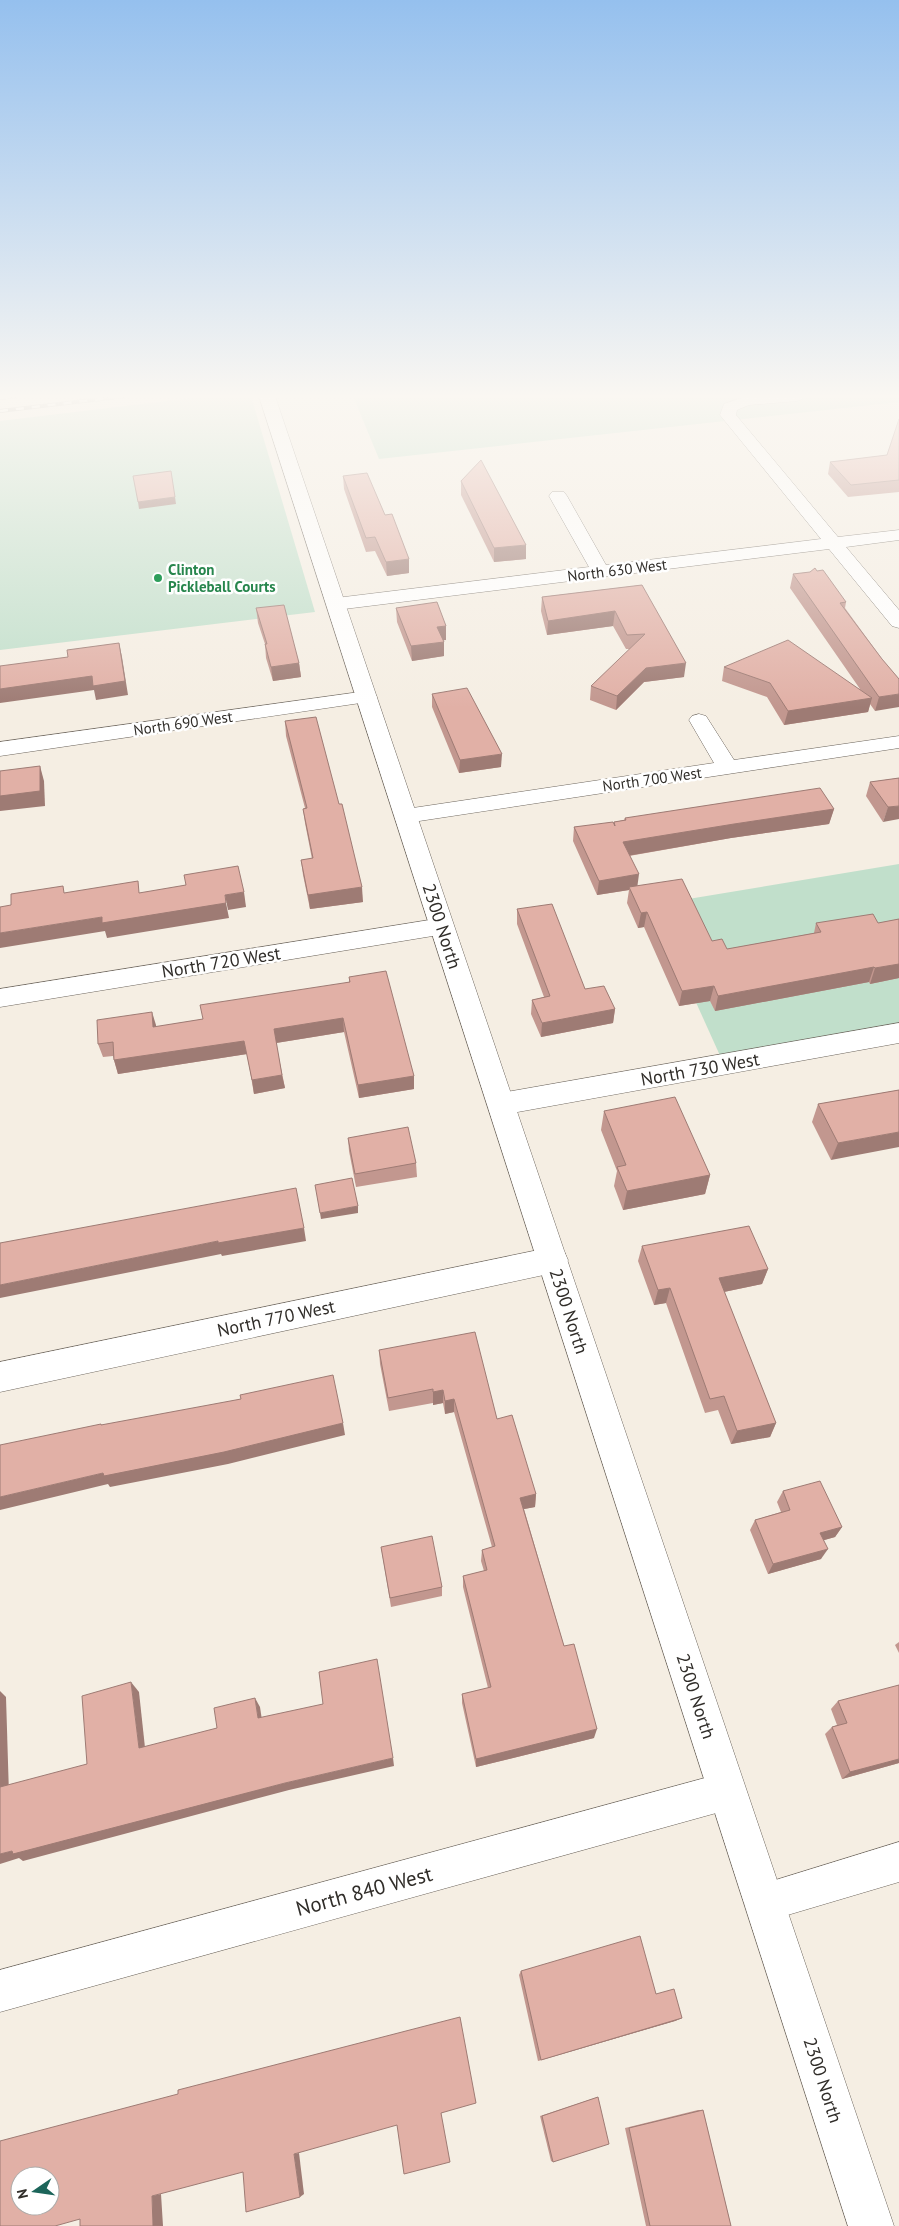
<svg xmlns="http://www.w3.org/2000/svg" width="899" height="2226" font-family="'PT Sans',sans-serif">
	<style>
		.green { fill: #c1dfcb }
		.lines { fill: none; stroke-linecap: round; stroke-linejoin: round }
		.minor-casing { stroke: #6e675f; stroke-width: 1 }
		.tertiary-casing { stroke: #6e675f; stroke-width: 1 }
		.minor { fill: #fff; fill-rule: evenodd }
		.tertiary { fill: #fff; fill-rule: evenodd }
		.rail-casing { stroke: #88837c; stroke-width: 4 }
		.rail { stroke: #fff; stroke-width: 2.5; stroke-dasharray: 8; stroke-linecap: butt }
		.wall { fill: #c2978f }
		.shaded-wall { fill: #9e7b74 }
		.building { fill: #e1b0a6; stroke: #9e7b74; fill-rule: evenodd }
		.leisure-dot { fill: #2e9e5b; stroke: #fff; stroke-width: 2 }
		.labels { text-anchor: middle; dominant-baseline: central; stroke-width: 5; stroke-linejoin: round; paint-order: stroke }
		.far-leisure-label { font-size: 15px; font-weight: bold; fill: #27864d; stroke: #fff; text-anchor: start }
		.far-street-label { font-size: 15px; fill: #302d29; stroke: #fff }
		.street-label { font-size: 18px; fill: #302d29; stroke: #fff }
		.near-street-label { font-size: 21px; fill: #302d29; stroke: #fff }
	</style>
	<rect width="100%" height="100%" fill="#f5eee3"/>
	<g class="green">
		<path d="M 208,396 L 251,396 L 315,612 L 0,650 L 0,421 Z"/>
		<path d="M 353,396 L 899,396 L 899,402 L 379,459 Z"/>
		<path d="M 899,864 L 899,1026 L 722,1060 L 652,905 Z"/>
	</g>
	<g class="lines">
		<defs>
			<g id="minor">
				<path d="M 747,396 L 805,396 L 802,399 L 797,401 L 749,405 L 737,410 L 736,415 L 838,537 L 899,530 L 899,540 L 846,547 L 899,610 L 899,628 L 892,626 L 829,549 L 336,610 L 329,608 L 327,604 L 329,600 L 336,598 L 589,567 L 549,496 L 552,492 L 564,492 L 567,496 L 606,565 L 821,539 L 720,415 L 724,404 Z"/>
				<path d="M 367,691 L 374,693 L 377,697 L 374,701 L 0,756 L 0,742 Z"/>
				<path d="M 699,714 L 706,716 L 734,760 L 899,736 L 899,748 L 406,823 L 398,821 L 395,816 L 398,811 L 406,809 L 714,763 L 689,720 L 692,716 Z"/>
				<path d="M 442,918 L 451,921 L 454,927 L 451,933 L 0,1007 L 0,989 Z"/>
				<path d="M 899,1023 L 899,1043 L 501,1115 L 491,1112 L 487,1104 L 491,1096 L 501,1093 Z"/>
				<path d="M 553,1247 L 564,1251 L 568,1260 L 564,1269 L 553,1273 L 0,1392 L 0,1362 Z"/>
				<path d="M 727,1772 L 741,1777 L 746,1791 L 741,1805 L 727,1810 L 0,2012 L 0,1970 Z"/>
				<path d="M 899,1842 L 899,1882 L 764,1922 L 750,1916 L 744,1902 L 750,1888 Z"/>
			</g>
			<path id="tertiary" d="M 259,396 L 275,396 L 894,2226 L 848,2226 Z"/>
		</defs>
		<use href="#minor" class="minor-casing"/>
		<use href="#tertiary" class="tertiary-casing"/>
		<use href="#minor" class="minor"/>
		<use href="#tertiary" class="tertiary"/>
		<defs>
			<g id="rail">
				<path d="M 0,398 L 19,396"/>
				<path d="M 0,411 L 126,396"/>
			</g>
		</defs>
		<use href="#rail" class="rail-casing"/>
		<use href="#rail" class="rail"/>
	</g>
	<g class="wall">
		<path d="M 899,419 L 899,492 L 848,497 L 828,474 L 830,462 L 887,455 Z"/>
		<path d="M 343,476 L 409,573 L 387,576 L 375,551 L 366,552 L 344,489 Z"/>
		<path d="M 461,481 L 526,559 L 494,562 L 461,495 Z"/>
		<path d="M 793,574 L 846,602 L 845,608 L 882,659 L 899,679 L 875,711 L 870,704 L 868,712 L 784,725 L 767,697 L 722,681 L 724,667 L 860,689 L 790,588 Z"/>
		<path d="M 642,585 L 684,677 L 644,682 L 616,710 L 590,700 L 591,686 L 630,649 L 626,649 L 613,626 L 547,635 L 541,611 L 542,597 Z"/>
		<path d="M 256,608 L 299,663 L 301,677 L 273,681 L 266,658 L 265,644 L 258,623 Z"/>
		<path d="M 396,608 L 446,626 L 446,640 L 443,640 L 444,642 L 444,656 L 412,661 L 397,622 Z"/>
		<path d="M 432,694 L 501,767 L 459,773 L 432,707 Z"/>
		<path d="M 285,721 L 363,902 L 310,909 L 303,875 L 301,860 L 312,859 L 305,823 L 303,809 L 305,808 L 286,736 Z"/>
		<path d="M 899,778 L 883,822 L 866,796 L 870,782 Z"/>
		<path d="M 834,809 L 829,824 L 731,838 L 629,856 L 637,886 L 712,941 L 727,949 L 814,933 L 816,923 L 878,923 L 899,919 L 899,978 L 870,984 L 869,982 L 715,1011 L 710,1001 L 679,1006 L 644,927 L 638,928 L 627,903 L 629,890 L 597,895 L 573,841 L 574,827 L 614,824 L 614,822 L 624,820 L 625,818 Z"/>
		<path d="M 517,909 L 585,989 L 615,1009 L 613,1023 L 541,1037 L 531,1014 L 532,1000 L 544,997 L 517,924 Z"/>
		<path d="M 349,977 L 414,1076 L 414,1089 L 359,1098 L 344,1032 L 276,1043 L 285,1088 L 254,1094 L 247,1054 L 118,1074 L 114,1060 L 113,1056 L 103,1057 L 98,1044 L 156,1027 L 203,1019 L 349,982 Z"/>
		<path d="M 899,1090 L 831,1160 L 812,1122 L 818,1104 Z"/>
		<path d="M 604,1111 L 710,1175 L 705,1194 L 623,1210 L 614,1186 L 617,1171 L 601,1130 Z"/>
		<path d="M 348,1138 L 416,1163 L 417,1177 L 356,1187 L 349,1151 Z"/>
		<path d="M 642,1246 L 768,1269 L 762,1284 L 724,1292 L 776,1423 L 770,1437 L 731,1444 L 718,1410 L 705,1413 L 666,1303 L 654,1305 L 638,1261 Z"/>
		<path d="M 379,1350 L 497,1419 L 536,1494 L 535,1507 L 524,1509 L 564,1646 L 594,1738 L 476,1767 L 462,1703 L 462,1694 L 488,1688 L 463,1587 L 463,1576 L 484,1571 L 481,1561 L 482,1550 L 492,1547 L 454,1412 L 445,1414 L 443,1403 L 433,1405 L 433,1403 L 389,1411 L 380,1364 Z"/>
		<path d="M 783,1491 L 842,1527 L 835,1537 L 824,1540 L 821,1559 L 768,1574 L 750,1530 L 755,1520 L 781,1512 L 777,1502 Z"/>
		<path d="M 381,1547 L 442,1587 L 442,1596 L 391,1607 Z"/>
		<path d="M 899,1642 L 899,1653 L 895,1645 Z"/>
		<path d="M 838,1701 L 899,1763 L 842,1779 L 825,1734 L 832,1727 L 837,1725 L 831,1709 Z"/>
		<path d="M 521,1971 L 656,1994 L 682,2018 L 675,2021 L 538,2061 L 519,1975 Z"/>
		<path d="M 598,2097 L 553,2162 L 551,2161 L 540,2116 Z"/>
		<path d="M 698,2110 L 703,2110 L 731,2226 L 646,2226 L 625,2128 Z"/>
	</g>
	<g class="shaded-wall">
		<path d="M 175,497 L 176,504 L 139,509 L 138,502 Z"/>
		<path d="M 526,545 L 526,559 L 494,562 L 494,548 Z"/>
		<path d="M 409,559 L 409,573 L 387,576 L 386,562 Z"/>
		<path d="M 615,611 L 613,626 L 547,635 L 548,621 Z"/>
		<path d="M 446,626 L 446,640 L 437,641 L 437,627 Z"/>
		<path d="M 444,642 L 444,656 L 412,661 L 411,646 Z"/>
		<path d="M 119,643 L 122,657 L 128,695 L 96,700 L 94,690 L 0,703 L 0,689 Z"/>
		<path d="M 299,663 L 301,677 L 273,681 L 271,667 Z"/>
		<path d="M 686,663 L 684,677 L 644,682 L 616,710 L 617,696 L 646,668 Z"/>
		<path d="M 899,694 L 899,707 L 875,711 L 879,697 Z"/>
		<path d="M 872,698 L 868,712 L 784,725 L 788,711 Z"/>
		<path d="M 502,754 L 501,767 L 459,773 L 460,760 Z"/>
		<path d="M 40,766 L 44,781 L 45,806 L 0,811 L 0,796 Z"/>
		<path d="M 899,806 L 899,819 L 883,822 L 888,807 Z"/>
		<path d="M 834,809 L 829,824 L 731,838 L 621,857 L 623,842 L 734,824 Z"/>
		<path d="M 639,874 L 637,889 L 629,887 L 629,890 L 597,895 L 599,881 Z"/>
		<path d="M 362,887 L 363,902 L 310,909 L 308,895 Z"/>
		<path d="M 244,892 L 246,907 L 228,910 L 225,895 Z"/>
		<path d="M 226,903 L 229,918 L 107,938 L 105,931 L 0,948 L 0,933 L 102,917 Z"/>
		<path d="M 647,912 L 644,927 L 638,928 L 641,913 Z"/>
		<path d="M 899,964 L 899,978 L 870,984 L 875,968 Z"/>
		<path d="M 874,967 L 869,982 L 715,1011 L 718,996 Z"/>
		<path d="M 714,986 L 710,1001 L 679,1006 L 682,991 Z"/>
		<path d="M 615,1009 L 613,1023 L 541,1037 L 542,1023 Z"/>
		<path d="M 152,1012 L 156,1025 L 157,1040 L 153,1027 Z"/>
		<path d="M 343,1018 L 344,1032 L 276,1043 L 274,1029 Z"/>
		<path d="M 244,1041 L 247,1054 L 118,1074 L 114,1060 Z"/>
		<path d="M 282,1075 L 285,1088 L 254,1094 L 252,1080 Z"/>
		<path d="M 414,1076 L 414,1089 L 359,1098 L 358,1085 Z"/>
		<path d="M 899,1132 L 899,1147 L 831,1160 L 838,1143 Z"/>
		<path d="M 710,1175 L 705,1194 L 623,1210 L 627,1191 Z"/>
		<path d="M 358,1206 L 358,1213 L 321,1219 L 320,1213 Z"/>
		<path d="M 304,1228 L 306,1241 L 222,1256 L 221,1254 L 0,1298 L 0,1285 L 218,1241 Z"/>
		<path d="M 768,1269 L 762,1284 L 714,1294 L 719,1278 Z"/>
		<path d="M 670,1288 L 666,1303 L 654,1305 L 658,1290 Z"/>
		<path d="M 443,1390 L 443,1403 L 433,1405 L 433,1392 Z"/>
		<path d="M 454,1399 L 454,1412 L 445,1414 L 445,1401 Z"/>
		<path d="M 343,1423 L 345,1435 L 228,1464 L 110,1487 L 108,1484 L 0,1510 L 0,1497 L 103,1473 Z"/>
		<path d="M 776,1423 L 770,1437 L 731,1444 L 737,1431 Z"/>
		<path d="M 536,1494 L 535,1507 L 519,1510 L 520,1498 Z"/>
		<path d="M 842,1527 L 835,1537 L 814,1543 L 820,1533 Z"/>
		<path d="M 828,1549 L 821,1559 L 768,1574 L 773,1564 Z"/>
		<path d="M 131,1682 L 139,1692 L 146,1757 L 139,1748 Z"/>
		<path d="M 0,1691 L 6,1697 L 9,1795 L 0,1788 Z"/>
		<path d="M 255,1698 L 260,1707 L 263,1727 L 258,1718 Z"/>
		<path d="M 597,1729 L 594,1738 L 476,1767 L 476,1759 Z"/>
		<path d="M 393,1758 L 394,1766 L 289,1790 L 23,1861 L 19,1858 L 0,1864 L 0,1854 L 285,1783 Z"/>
		<path d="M 899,1759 L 899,1763 L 842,1779 L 850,1772 Z"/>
		<path d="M 682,2018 L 675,2021 L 538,2061 L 541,2060 Z"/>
		<path d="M 299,2153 L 304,2194 L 300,2197 L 294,2154 Z"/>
		<path d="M 161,2194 L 163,2226 L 153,2226 L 152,2196 Z"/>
	</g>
	<g class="building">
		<path d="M 899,419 L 899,480 L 851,485 L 830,462 L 887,455 Z"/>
		<path d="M 481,460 L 526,545 L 494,548 L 461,481 Z"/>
		<path d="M 171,471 L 175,497 L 138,502 L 133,476 Z"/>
		<path d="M 367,473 L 385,515 L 392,514 L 409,559 L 386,562 L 375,537 L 366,538 L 343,476 Z"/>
		<path d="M 815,568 L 817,571 L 823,570 L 846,602 L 840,603 L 882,659 L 899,679 L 899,694 L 879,697 L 793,574 L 810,572 Z"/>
		<path d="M 642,585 L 686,663 L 646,668 L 617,696 L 591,686 L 645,634 L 627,635 L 615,611 L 548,621 L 542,597 Z"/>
		<path d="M 437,602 L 446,626 L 437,627 L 444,642 L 411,646 L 396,608 Z"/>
		<path d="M 284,605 L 299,663 L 271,667 L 265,644 L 267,644 L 256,608 Z"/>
		<path d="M 788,640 L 872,698 L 788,711 L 770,683 L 724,667 Z"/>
		<path d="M 119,643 L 125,681 L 93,686 L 92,676 L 0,689 L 0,666 L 68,657 L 67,650 Z"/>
		<path d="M 467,688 L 502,754 L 460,760 L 432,694 Z"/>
		<path d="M 316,717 L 339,804 L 342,804 L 362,887 L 308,895 L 301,860 L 313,858 L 303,809 L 307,808 L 285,721 Z"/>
		<path d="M 40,766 L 40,791 L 0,796 L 0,771 Z"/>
		<path d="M 899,778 L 899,806 L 888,807 L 870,782 Z"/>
		<path d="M 820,788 L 834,809 L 734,824 L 623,842 L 639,874 L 599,881 L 574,827 L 613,822 L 615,826 L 614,822 L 626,820 L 625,818 Z"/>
		<path d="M 238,866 L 244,892 L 225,895 L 226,903 L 102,923 L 102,917 L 0,933 L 0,907 L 11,905 L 11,894 L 63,886 L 64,893 L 138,881 L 139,893 L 186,885 L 184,875 Z"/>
		<path d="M 682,879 L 712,941 L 722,939 L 727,949 L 821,932 L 816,923 L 873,914 L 878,923 L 899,919 L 899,964 L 875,968 L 874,967 L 718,996 L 714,986 L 682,991 L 647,912 L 641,913 L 629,887 Z"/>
		<path d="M 552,904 L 585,989 L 604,986 L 615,1009 L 542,1023 L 532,1000 L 550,996 L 517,909 Z"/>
		<path d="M 386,971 L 414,1076 L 358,1085 L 343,1018 L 274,1029 L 282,1075 L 252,1080 L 244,1041 L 114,1060 L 113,1042 L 98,1044 L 97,1020 L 152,1012 L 153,1027 L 203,1019 L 200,1005 L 350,982 L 349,977 Z"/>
		<path d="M 899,1090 L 899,1132 L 838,1143 L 818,1104 Z"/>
		<path d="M 675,1097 L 710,1175 L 627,1191 L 617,1167 L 626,1165 L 604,1111 Z"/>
		<path d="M 408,1127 L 416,1163 L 355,1174 L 348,1138 Z"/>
		<path d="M 352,1178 L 358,1206 L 320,1213 L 315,1185 Z"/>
		<path d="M 296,1188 L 304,1228 L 218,1243 L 218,1241 L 0,1285 L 0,1243 Z"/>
		<path d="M 749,1226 L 768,1269 L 719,1278 L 776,1423 L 737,1431 L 724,1396 L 710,1399 L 670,1288 L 658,1290 L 642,1246 Z"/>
		<path d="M 475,1332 L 497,1419 L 512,1415 L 536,1494 L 520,1498 L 564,1646 L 574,1644 L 597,1729 L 476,1759 L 462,1694 L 491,1687 L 463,1576 L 487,1570 L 482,1550 L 495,1546 L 454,1399 L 445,1401 L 443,1390 L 433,1392 L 433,1389 L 388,1398 L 379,1350 Z"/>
		<path d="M 333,1375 L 343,1423 L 224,1452 L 104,1476 L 103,1473 L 0,1497 L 0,1445 L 101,1424 L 101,1425 L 241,1399 L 240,1395 Z"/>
		<path d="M 820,1481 L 842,1527 L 820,1533 L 828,1549 L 773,1564 L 755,1520 L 790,1510 L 783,1491 Z"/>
		<path d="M 432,1536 L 442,1587 L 390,1598 L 381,1547 Z"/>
		<path d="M 377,1659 L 393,1758 L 285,1783 L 13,1854 L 12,1851 L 0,1854 L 0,1787 L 87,1764 L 82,1696 L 131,1682 L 139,1748 L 217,1728 L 214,1708 L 255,1698 L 258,1718 L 323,1704 L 319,1672 Z"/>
		<path d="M 899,1685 L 899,1759 L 850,1772 L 832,1727 L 847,1723 L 838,1701 Z"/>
		<path d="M 640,1936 L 656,1994 L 674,1989 L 682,2018 L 541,2060 L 521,1971 Z"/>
		<path d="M 460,2017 L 476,2103 L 441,2113 L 450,2162 L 404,2174 L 397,2125 L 294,2154 L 300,2197 L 246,2212 L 243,2172 L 152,2196 L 153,2226 L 80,2226 L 80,2219 L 55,2226 L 0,2226 L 0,2141 L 178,2094 L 178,2090 ZM 20,2176 L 50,2176 L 50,2206 L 20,2206 Z"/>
		<path d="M 598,2097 L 609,2144 L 553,2162 L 542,2116 Z"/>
		<path d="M 703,2110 L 731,2226 L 650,2226 L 629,2128 Z"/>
	</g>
	<linearGradient id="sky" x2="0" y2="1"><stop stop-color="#95c0ee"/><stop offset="0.56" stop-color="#faf7f2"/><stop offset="1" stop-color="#faf7f2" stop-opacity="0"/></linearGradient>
	<rect width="899" height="708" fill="url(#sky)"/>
	<circle class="leisure-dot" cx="158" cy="578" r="5"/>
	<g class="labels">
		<g class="far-leisure-label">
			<text x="168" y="569">Clinton<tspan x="168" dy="17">Pickleball Courts</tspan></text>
		</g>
		<g class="far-street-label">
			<text transform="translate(617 570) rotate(-7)">North 630 West</text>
			<text transform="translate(183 723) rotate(-8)">North 690 West</text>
			<text transform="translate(652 779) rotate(-8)">North 700 West</text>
		</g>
		<g class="street-label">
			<text transform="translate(442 926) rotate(72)">2300 North</text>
			<text transform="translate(221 962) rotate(-9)">North 720 West</text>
			<text transform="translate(700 1069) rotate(-10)">North 730 West</text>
			<text transform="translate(569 1311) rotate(72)">2300 North</text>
			<text transform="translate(276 1318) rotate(-12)">North 770 West</text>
			<text transform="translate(696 1696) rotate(72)">2300 North</text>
			<text transform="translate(823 2080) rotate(72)">2300 North</text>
		</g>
		<g class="near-street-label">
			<text transform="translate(364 1891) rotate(-15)">North 840 West</text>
		</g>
	</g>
	<g transform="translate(35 2191) rotate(257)"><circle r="24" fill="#ffffff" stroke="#acaba9"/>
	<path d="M0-4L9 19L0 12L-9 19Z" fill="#1c655a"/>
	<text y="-8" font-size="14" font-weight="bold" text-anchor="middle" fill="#302d29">N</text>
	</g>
</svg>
